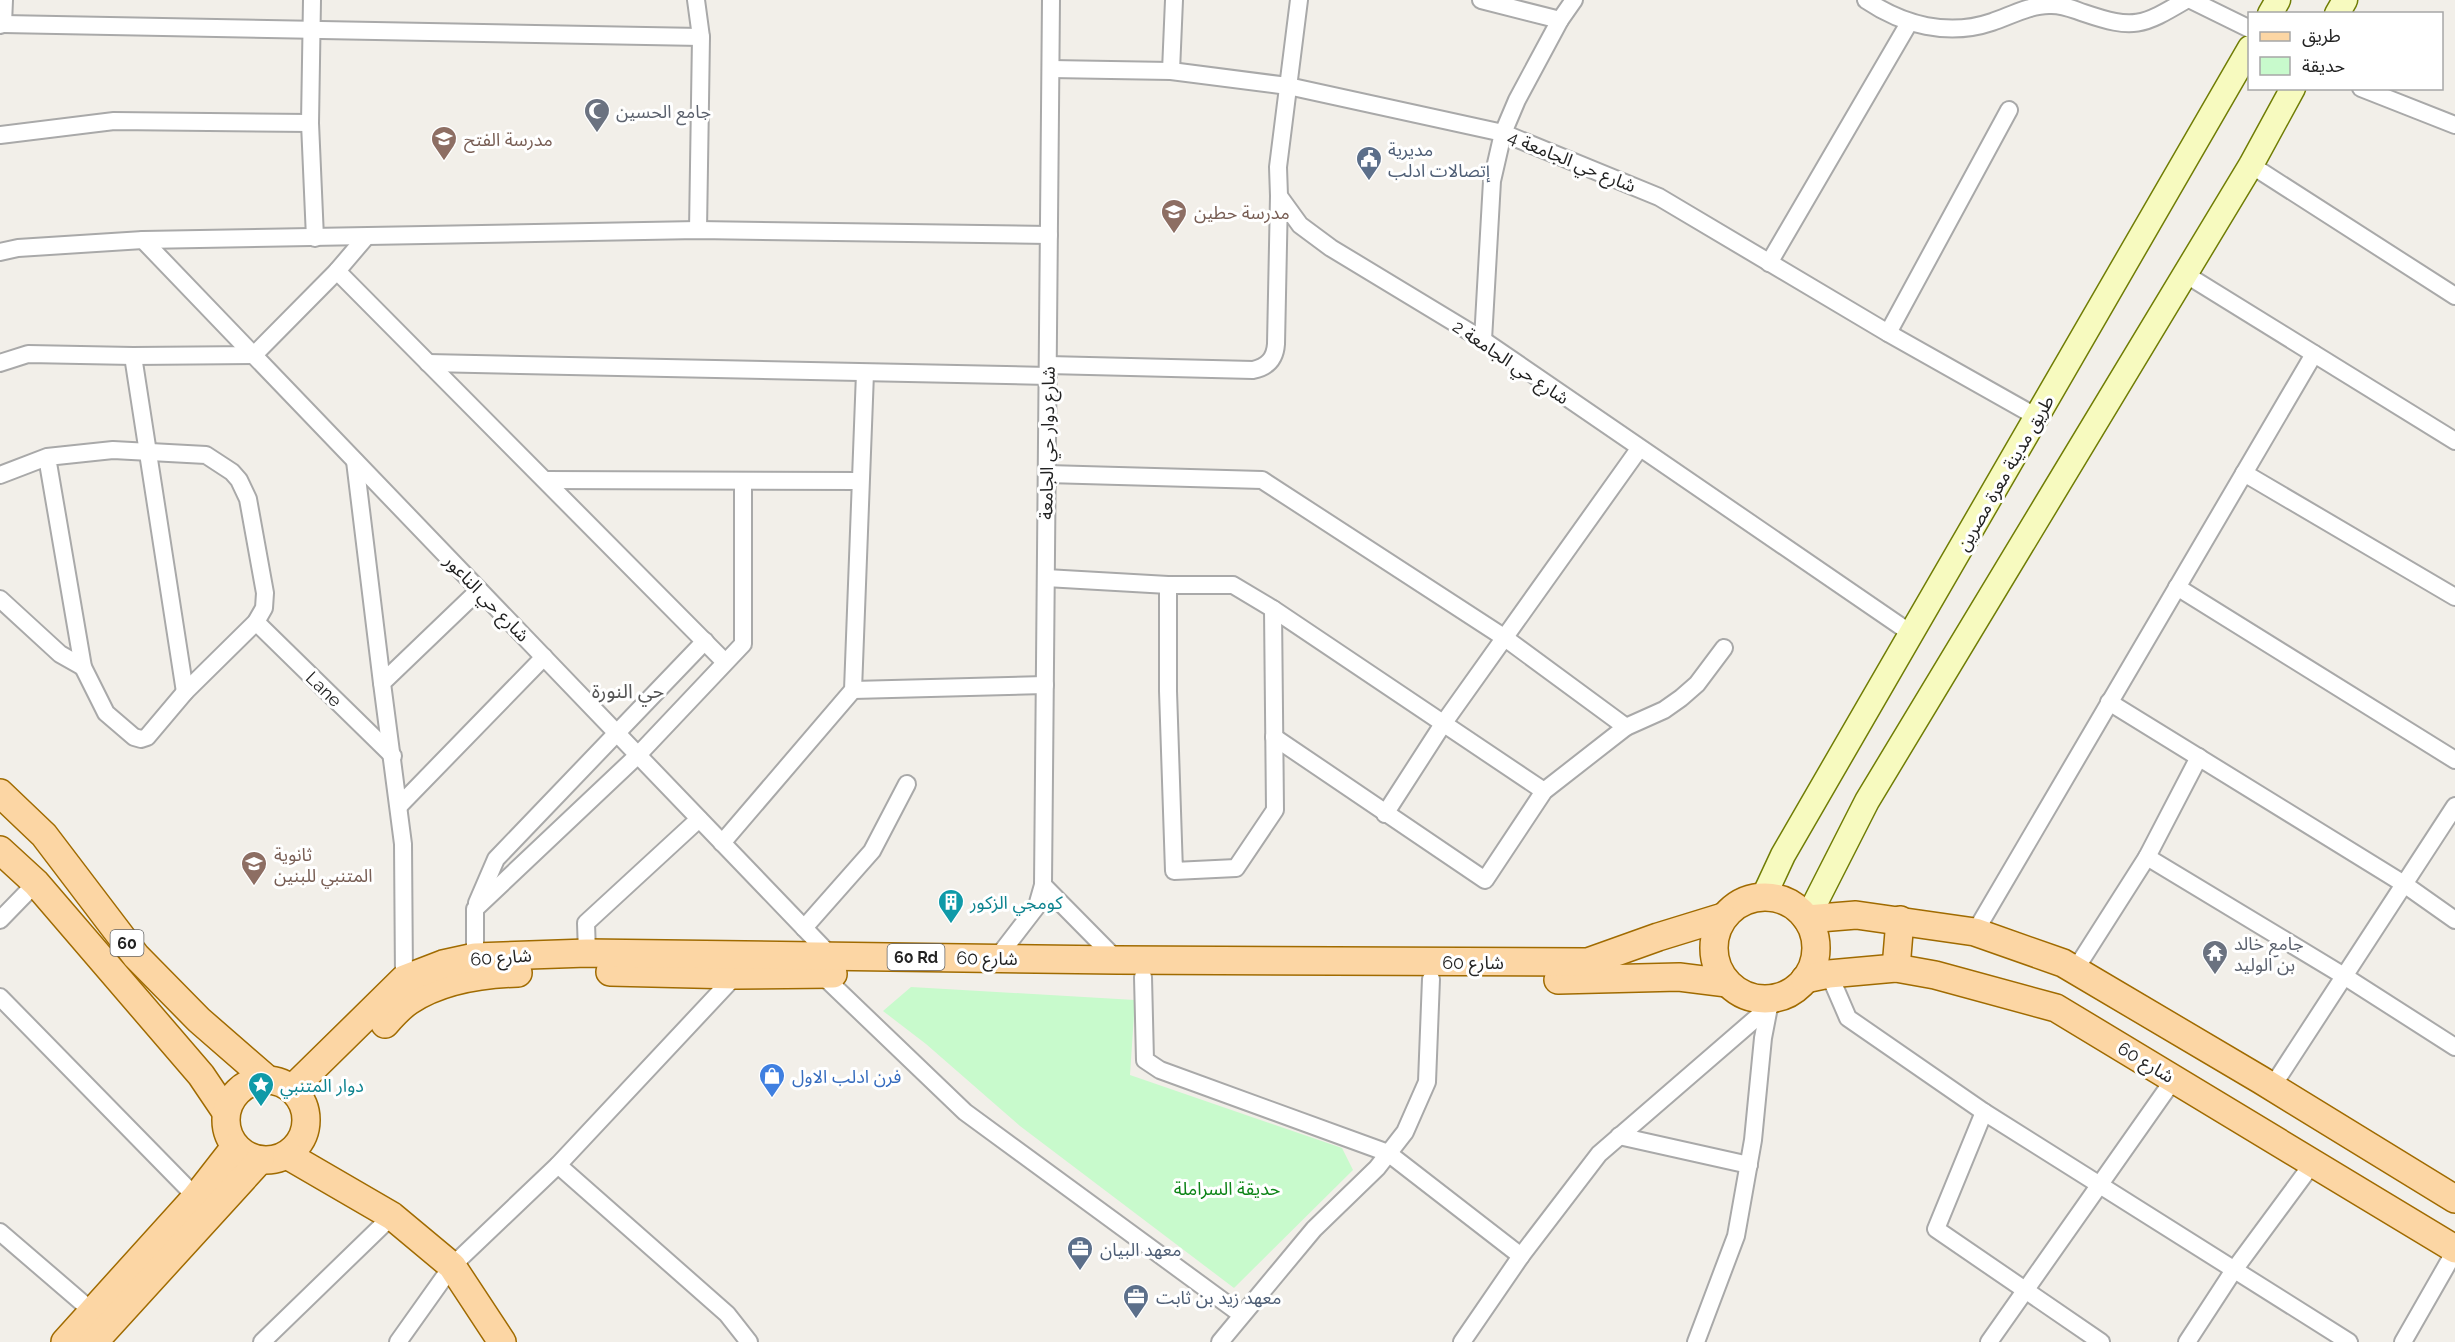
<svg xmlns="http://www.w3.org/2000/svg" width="2455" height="1342" font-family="Raleway,'Noto Sans Arabic',sans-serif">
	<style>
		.park { fill: #c8facc }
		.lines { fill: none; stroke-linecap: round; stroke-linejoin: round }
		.street-casing { stroke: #a9a9a9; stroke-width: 20 }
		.secondary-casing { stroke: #707d05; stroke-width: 27 }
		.primary-casing { stroke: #a06b00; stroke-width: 30 }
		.street { stroke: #fff; stroke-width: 16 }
		.secondary { stroke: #f7fabf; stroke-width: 24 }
		.primary { stroke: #fcd6a4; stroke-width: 27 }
		.labels { text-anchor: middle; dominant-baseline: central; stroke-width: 6; stroke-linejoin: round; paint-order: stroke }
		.shield { fill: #fff; stroke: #646464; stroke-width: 1.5 }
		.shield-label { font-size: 16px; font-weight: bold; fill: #222 }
		.worship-label { font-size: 18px; fill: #5b616d; stroke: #fff; text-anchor: start }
		.education-label { font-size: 18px; fill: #785e54; stroke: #fff; text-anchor: start }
		.service-label { font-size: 18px; fill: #4e5e75; stroke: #fff; text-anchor: start }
		.street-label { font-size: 18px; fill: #222; stroke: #fff }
		.culture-label { font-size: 18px; fill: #0d838f; stroke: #fff; text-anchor: start }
		.shop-label { font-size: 18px; fill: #366cbe; stroke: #fff; text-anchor: start }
		.park-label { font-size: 18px; fill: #0c8416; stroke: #fff }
		.neighbourhood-label { font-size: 20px; fill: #555; stroke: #fff }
	</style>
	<rect width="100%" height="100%" fill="#f2efe9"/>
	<path class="park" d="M 911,987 L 1135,1000 L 1130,1075 L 1342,1148 L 1353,1170 L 1234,1288 L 1020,1126 L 926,1044 L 883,1011 Z"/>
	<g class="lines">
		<defs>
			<g id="street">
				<path d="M 312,0 L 310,123 L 315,238"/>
				<path d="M 696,0 L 701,37 L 698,230"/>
				<path d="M 1051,0 L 1043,885 L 1117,960"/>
				<path d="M 1299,0 L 1278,167 L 1279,196 L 1300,225 L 1331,248 L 1483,340 L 1912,634"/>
				<path d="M 1481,0 L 1560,20"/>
				<path d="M 1866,0 C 1903,25 1948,37 1992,22 C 2010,16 2030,5 2049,5 C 2062,4 2072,9 2084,13 C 2134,30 2142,26 2186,0"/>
				<path d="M 2191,0 L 2250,29"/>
				<path d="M 3,24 L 701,37"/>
				<path d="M 0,25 L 3,24 L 4,0"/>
				<path d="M 1051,69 L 1171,71 L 1288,86 L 1503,133 L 1659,197 L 1888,333 L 2037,417"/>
				<path d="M 1171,71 L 1174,0"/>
				<path d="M 2361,88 L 2455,125"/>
				<path d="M 0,135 L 114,121 L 310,123"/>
				<path d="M 2251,165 L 2455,296"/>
				<path d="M 143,240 L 831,956"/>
				<path d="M 0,252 L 18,248 L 143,240 L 698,230 L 1049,235"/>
				<path d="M 1769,263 L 1909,23"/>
				<path d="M 337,271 L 725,662"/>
				<path d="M 2185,274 L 2455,441"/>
				<path d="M 1888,333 L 2009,110"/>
				<path d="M 1483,340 L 1492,181 L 1503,133 L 1517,100 L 1560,20 L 1574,0"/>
				<path d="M 133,356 L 185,692"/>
				<path d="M 0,363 L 28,354 L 133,356 L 254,355 L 337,271 L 366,237"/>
				<path d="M 428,363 L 1048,376"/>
				<path d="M 1048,365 L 1253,370 C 1267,367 1275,359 1276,344 L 1279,196"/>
				<path d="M 355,461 L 382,683"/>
				<path d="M 2244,473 L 2455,597"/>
				<path d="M 1047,474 L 1262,480 L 1505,638 L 1626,727"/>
				<path d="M 0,475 L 47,457 L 113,450 L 206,455 L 232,472 L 239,480 L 248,499 L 265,593 L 264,608 L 256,622 L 185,692 L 147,737 L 141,739 L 134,737 L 106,713 L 83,667 L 47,457"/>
				<path d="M 545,480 L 859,481"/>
				<path d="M 1046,578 L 1168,585 L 1233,585 L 1273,609 L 1544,791"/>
				<path d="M 1168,585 L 1168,691 L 1174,871 L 1236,868 L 1275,810 L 1273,609"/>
				<path d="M 2177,587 L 2455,760"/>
				<path d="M 0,599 L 60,654 L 83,667"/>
				<path d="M 256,622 L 393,756"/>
				<path d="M 853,690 L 1045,685"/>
				<path d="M 2109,702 L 2404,884 L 2455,920"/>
				<path d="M 1274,737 L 1485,880 L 1544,791 L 1626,727 L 1664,710 L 1681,698 L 1697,684 L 1724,648"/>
				<path d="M 400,805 L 544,657"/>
				<path d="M 1385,814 L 1443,724 L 1639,449"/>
				<path d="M 722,843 L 853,690 L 865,373"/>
				<path d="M 2147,857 L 2344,976 L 2455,1047"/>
				<path d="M 477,903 L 496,859 L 705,641"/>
				<path d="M 0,920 L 36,883"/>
				<path d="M 804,928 L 872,851 L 907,784"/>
				<path d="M 1975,932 L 2314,354"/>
				<path d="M 587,953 L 586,923 L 699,819"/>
				<path d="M 475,957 L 475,909 L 638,755 L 743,644 L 743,482"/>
				<path d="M 997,958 L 1037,906 L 1043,885"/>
				<path d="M 2075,970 L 2147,857 L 2199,757"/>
				<path d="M 821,974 L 965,1112 L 1242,1315"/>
				<path d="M 1829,974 L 1848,1018 L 1984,1112 L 2349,1342"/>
				<path d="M 1143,977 L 1145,1060 L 1160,1070 L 1388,1153 L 1521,1256"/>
				<path d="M 404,979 L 403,844 L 382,683 L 479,590"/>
				<path d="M 0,997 L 196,1197"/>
				<path d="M 2272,1087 L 2455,806"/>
				<path d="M 1984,1112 L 1936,1229 L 2101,1342"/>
				<path d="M 1619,1136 L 1749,1165"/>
				<path d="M 558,1165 L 727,1314 L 749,1342"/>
				<path d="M 0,1232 L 93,1312"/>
				<path d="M 262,1342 L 392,1216"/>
				<path d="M 398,1342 L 452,1266 L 558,1165 L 736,975"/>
				<path d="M 1220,1342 L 1314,1229 L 1377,1168 L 1405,1132 L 1427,1082 L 1431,979"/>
				<path d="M 1462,1342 L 1521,1256 L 1599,1154 L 1769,1007"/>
				<path d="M 1696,1342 L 1736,1236 L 1753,1140 L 1763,1038 L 1769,1007 L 1792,991"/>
				<path d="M 1989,1342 L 2174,1079"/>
				<path d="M 2187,1342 L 2234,1270 L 2313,1163"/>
				<path d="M 2403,1342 L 2455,1251"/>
			</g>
			<g id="secondary">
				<path d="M 2270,14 L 2278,0"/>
				<path d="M 2337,14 L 2345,0"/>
				<path d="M 1763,898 L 1783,855 L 2250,48"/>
				<path d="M 1807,919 L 1867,801 L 2251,165 L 2293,88"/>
			</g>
			<g id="primary">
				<path d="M 0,793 L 44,835 L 136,956 L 199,1020 L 268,1080"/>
				<path d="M 0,850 L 36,883 L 201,1075 L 226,1112"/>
				<circle cx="1765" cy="948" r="51"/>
				<path d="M 1807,919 L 1856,915 L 1975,932 L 2063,963 L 2261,1080 L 2455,1199"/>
				<path d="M 1896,968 L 1900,920"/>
				<path d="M 610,972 L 736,975 L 833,974"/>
				<path d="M 1805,979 L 1829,974 L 1896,968 L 1935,975 L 2056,1008 L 2455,1249"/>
				<path d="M 1558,980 L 1679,977 L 1727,983"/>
				<path d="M 385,1024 C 392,1016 400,1007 409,1001 C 441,980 480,974 518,973"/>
				<circle cx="266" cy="1120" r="40"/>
				<path d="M 292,1089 L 404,979 L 443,964 L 475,957 L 587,953 L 1117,960 L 1588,962 L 1658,937 L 1723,917"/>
				<path d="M 287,1155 L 392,1216 L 452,1266 L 502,1342"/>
				<path d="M 65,1342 L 196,1197 L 235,1147"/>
				<path d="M 94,1342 L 260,1160"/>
			</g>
		</defs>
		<use href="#street" class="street-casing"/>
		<use href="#secondary" class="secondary-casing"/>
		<use href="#primary" class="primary-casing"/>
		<use href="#street" class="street"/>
		<use href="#secondary" class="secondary"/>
		<use href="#primary" class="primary"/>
	</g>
	<defs>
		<symbol id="mosque-pin" viewBox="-11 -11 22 30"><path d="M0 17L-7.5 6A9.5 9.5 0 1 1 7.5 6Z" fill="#6b7280" stroke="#fff"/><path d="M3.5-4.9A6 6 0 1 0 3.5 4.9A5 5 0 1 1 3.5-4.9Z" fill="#fff"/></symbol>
		<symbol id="school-pin" viewBox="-11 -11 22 30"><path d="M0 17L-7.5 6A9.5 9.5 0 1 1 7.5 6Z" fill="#8d6e63" stroke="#fff"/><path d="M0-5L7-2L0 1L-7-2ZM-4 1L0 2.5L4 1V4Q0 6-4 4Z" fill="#fff"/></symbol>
		<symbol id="civic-pin" viewBox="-11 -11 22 30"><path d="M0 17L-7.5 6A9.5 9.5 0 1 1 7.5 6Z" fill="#5c6f8a" stroke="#fff"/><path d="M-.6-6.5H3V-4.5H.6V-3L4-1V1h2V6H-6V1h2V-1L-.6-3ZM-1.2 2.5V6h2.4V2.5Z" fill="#fff"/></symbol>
		<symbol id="building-pin" viewBox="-11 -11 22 30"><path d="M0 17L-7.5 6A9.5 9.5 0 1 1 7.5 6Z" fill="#0f9aa8" stroke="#fff"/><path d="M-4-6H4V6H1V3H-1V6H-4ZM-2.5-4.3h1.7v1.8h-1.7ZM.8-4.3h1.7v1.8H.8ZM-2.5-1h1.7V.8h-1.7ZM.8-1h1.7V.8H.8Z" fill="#fff"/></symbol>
		<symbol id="temple-pin" viewBox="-11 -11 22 30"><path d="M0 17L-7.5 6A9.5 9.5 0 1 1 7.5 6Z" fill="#6b7280" stroke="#fff"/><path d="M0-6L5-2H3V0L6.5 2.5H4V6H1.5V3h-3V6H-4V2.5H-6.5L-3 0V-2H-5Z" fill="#fff"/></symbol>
		<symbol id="shop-pin" viewBox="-11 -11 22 30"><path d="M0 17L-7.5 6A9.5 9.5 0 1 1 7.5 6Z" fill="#3f7fe0" stroke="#fff"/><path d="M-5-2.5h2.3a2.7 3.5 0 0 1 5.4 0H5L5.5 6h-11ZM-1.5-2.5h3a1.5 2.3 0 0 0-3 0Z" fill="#fff"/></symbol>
		<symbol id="sight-pin" viewBox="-11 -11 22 30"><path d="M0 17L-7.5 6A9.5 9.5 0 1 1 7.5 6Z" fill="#0f9aa8" stroke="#fff"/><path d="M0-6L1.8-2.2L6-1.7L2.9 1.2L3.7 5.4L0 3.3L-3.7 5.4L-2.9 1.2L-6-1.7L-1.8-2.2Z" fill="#fff"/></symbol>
		<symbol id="office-pin" viewBox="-11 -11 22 30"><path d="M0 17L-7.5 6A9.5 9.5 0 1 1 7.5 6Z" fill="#5c6f8a" stroke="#fff"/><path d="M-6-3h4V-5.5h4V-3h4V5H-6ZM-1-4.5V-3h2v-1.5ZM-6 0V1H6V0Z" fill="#fff"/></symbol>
	</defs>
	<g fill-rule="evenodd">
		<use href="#mosque-pin" x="582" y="96" width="30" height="40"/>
		<use href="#school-pin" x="429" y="124" width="30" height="40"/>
		<use href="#civic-pin" x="1354" y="144" width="30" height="40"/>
		<use href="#school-pin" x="1159" y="197" width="30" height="40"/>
		<use href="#school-pin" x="239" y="849" width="30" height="40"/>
		<use href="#building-pin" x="936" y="887" width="30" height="40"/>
		<use href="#temple-pin" x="2200" y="938" width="30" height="40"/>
		<use href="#shop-pin" x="757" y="1061" width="30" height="40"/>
		<use href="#sight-pin" x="246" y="1070" width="30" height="40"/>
		<use href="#office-pin" x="1065" y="1234" width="30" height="40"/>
		<use href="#office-pin" x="1121" y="1282" width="30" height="40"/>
	</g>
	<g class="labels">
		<g class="shield">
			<rect x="110.5" y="930" width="33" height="26" rx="4.5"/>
			<rect x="887.5" y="944" width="57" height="26" rx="4.5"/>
		</g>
		<g class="shield-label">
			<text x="127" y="943">60</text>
			<text x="916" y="957">60 Rd</text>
		</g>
		<g class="worship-label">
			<text x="616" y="111">جامع الحسين</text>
			<text x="2234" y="943">جامع خالد<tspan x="2234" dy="21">بن الوليد</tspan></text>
		</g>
		<g class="education-label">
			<text x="464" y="139">مدرسة الفتح</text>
			<text x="1194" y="212">مدرسة حطين</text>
			<text x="274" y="854">ثانوية<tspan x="274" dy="21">المتنبي للبنين</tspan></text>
		</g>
		<g class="service-label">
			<text x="1388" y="149">مديرية<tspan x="1388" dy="21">إتصالات ادلب</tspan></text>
			<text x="1100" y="1249">معهد البيان</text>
			<text x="1156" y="1297">معهد زيد بن ثابت</text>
		</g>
		<g class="street-label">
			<text transform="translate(1572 161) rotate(22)">شارع حي الجامعة 4</text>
			<text transform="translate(1511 362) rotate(34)">شارع حي الجامعة 2</text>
			<text transform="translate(1047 443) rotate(-89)">شارع دوار حي الجامعة</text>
			<text transform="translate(2005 473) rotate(-60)">طريق مدينة معرة مصرين</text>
			<text transform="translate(487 598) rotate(46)">شارع حي الناعور</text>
			<text transform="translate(324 689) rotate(44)">Lane</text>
			<text transform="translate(501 957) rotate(-4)">شارع 60</text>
			<text transform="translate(987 958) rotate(1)">شارع 60</text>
			<text x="1473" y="962">شارع 60</text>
			<text transform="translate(2146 1062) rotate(31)">شارع 60</text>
		</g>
		<g class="culture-label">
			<text x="970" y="902">كومجي الزكور</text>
			<text x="280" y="1085">دوار المتنبي</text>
		</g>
		<g class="shop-label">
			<text x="792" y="1076">فرن ادلب الاول</text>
		</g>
		<g class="park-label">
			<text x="1227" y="1188">حديقة السراملة</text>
		</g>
		<g class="neighbourhood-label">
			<text x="628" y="691">حي النورة</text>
		</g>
	</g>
	<rect x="2248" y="12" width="195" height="78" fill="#ffffff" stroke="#a7a7a7" stroke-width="1.5"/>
	<rect x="2260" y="32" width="30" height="9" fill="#fcd6a4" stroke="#a7a7a7" stroke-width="1.5"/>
	<text x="2302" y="42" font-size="18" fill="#222222">طريق</text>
	<rect x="2260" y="57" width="30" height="18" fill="#c8facc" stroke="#a7a7a7" stroke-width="1.5"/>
	<text x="2302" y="72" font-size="18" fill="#222222">حديقة</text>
</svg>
